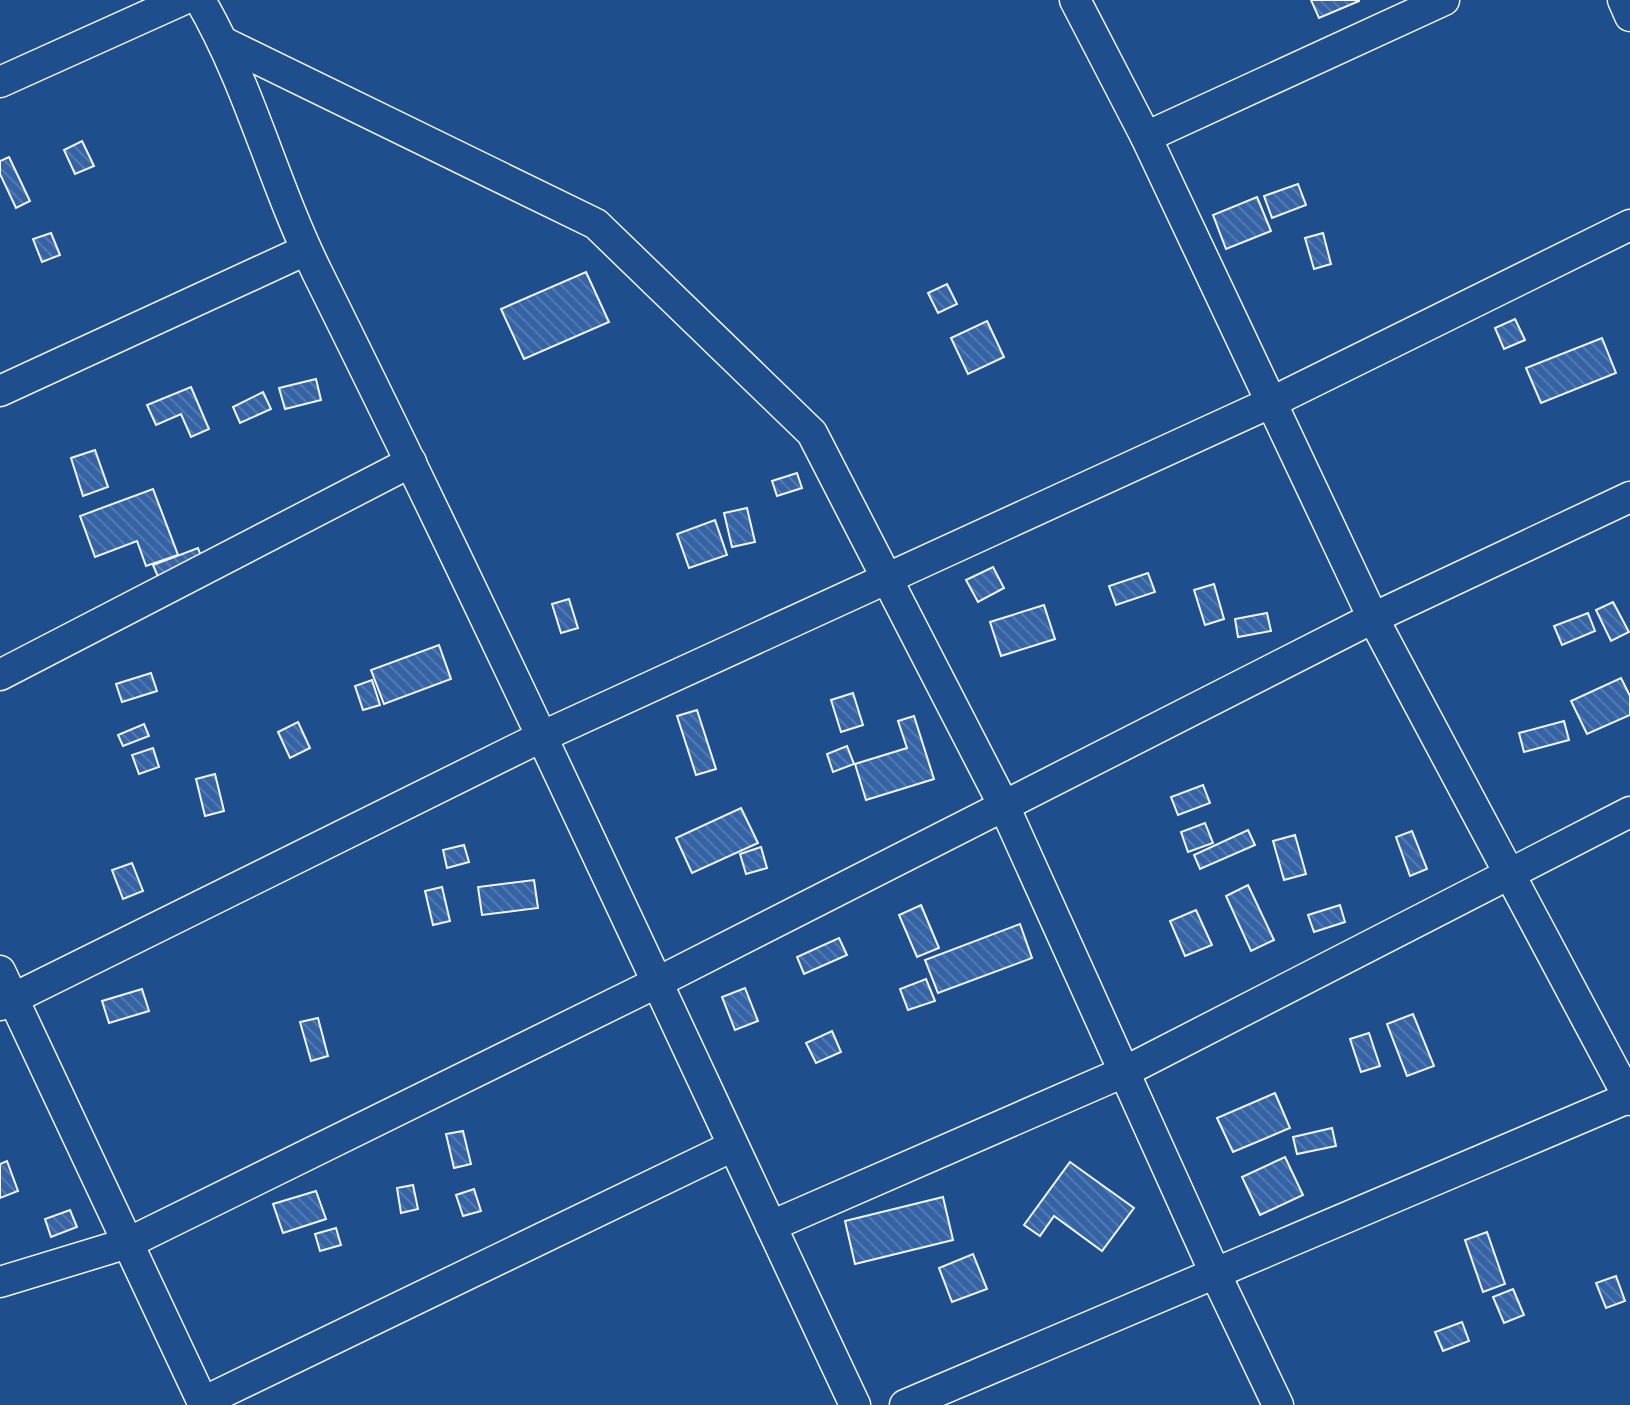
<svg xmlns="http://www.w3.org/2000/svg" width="1630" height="1405" font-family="Barlow,sans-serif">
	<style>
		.building { fill: url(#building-back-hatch); stroke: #f2f6ff; stroke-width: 2 }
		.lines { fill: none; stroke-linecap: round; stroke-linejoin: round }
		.minor-casing { stroke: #f2f6ff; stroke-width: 33 }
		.minor { stroke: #1f4e8c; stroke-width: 30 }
	</style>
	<defs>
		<pattern id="building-back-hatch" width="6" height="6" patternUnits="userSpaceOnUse" patternTransform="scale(2)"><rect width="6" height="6" fill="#3563a3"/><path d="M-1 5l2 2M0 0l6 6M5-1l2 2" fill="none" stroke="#537ab1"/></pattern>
	</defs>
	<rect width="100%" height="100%" fill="#1f4e8c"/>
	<g class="building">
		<path d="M 1311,0 L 1359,0 L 1359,1 L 1319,18 Z"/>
		<path d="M 82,141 L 94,166 L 75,174 L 64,150 Z"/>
		<path d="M 9,157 L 30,201 L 16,208 L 0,174 L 0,161 Z"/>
		<path d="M 1298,184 L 1306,205 L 1272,218 L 1264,196 Z"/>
		<path d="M 1257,197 L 1271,231 L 1226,249 L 1213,215 Z"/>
		<path d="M 51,233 L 60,255 L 42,262 L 33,239 Z"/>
		<path d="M 1323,233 L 1331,264 L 1314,269 L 1305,238 Z"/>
		<path d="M 586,272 L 609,322 L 524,359 L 501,309 Z"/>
		<path d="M 947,284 L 957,304 L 938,313 L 928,293 Z"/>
		<path d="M 1515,319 L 1525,340 L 1504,349 L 1495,328 Z"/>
		<path d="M 987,321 L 1004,357 L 968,374 L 951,338 Z"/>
		<path d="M 1602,338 L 1616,373 L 1541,403 L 1526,368 Z"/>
		<path d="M 316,379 L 321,400 L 285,409 L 279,388 Z"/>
		<path d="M 191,387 L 209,429 L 191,437 L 181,414 L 156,425 L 147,405 Z"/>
		<path d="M 263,392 L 271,409 L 240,423 L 233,407 Z"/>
		<path d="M 95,450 L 108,487 L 83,496 L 71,458 Z"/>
		<path d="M 797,473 L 802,488 L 777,496 L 772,481 Z"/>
		<path d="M 153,489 L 178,555 L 146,566 L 137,541 L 95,557 L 80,516 Z"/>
		<path d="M 747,508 L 755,542 L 732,547 L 724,513 Z"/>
		<path d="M 715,520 L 727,555 L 689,568 L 677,534 Z"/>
		<path d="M 198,548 L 203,562 L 159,579 L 153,565 Z"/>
		<path d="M 993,567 L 1004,588 L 978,602 L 966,580 Z"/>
		<path d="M 1148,573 L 1155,592 L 1116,605 L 1109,586 Z"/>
		<path d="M 1214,584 L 1224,619 L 1205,625 L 1194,590 Z"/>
		<path d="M 569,599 L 578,628 L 561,633 L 552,604 Z"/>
		<path d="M 1613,602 L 1629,632 L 1611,641 L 1596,610 Z"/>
		<path d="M 1044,605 L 1055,639 L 1001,656 L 990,622 Z"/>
		<path d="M 1267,613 L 1271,631 L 1238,637 L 1235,619 Z"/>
		<path d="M 1588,613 L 1595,631 L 1562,645 L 1554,626 Z"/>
		<path d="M 439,645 L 451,679 L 384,704 L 371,670 Z"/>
		<path d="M 151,673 L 157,691 L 122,702 L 116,684 Z"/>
		<path d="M 1621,678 L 1630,696 L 1630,715 L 1587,734 L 1571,701 Z"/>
		<path d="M 372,680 L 380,705 L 363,710 L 355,686 Z"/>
		<path d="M 853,693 L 863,725 L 841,732 L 831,700 Z"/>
		<path d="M 697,710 L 716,769 L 696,775 L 677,716 Z"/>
		<path d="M 914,716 L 934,779 L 866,800 L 855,764 L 907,748 L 898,721 Z"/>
		<path d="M 1564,721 L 1569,740 L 1524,752 L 1519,733 Z"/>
		<path d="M 298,722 L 310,748 L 290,758 L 278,732 Z"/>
		<path d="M 144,724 L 149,736 L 123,746 L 118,735 Z"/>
		<path d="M 847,746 L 854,764 L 833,772 L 827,754 Z"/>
		<path d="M 153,748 L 159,767 L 139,774 L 132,755 Z"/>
		<path d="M 215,774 L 224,811 L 205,816 L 196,779 Z"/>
		<path d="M 1203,785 L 1210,803 L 1178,815 L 1171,797 Z"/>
		<path d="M 741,808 L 758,843 L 692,873 L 676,838 Z"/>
		<path d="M 1205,823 L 1213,843 L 1188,852 L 1181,832 Z"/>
		<path d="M 1248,830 L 1255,845 L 1200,869 L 1194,855 Z"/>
		<path d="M 1412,831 L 1427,869 L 1410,876 L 1396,837 Z"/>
		<path d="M 1295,835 L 1306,874 L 1284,880 L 1273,841 Z"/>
		<path d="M 464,845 L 469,862 L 447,868 L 443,850 Z"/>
		<path d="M 761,847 L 767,868 L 746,874 L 740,854 Z"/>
		<path d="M 132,863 L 143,891 L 123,899 L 112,870 Z"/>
		<path d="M 534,880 L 538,908 L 482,915 L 478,887 Z"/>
		<path d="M 1248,885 L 1274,940 L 1251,951 L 1226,896 Z"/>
		<path d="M 442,887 L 450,921 L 433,925 L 425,891 Z"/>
		<path d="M 921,905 L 939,948 L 917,957 L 899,915 Z"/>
		<path d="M 1340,905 L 1345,922 L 1314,932 L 1308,915 Z"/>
		<path d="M 1196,910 L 1212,945 L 1185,956 L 1170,921 Z"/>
		<path d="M 1020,924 L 1032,958 L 938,993 L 925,960 Z"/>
		<path d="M 839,938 L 847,955 L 804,974 L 797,957 Z"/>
		<path d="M 926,979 L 935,1001 L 908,1010 L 900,989 Z"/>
		<path d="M 745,988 L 758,1021 L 735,1030 L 722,997 Z"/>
		<path d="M 142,989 L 149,1011 L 109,1023 L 102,1001 Z"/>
		<path d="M 1413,1014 L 1434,1066 L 1407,1076 L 1387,1024 Z"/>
		<path d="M 318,1018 L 328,1056 L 311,1061 L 300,1022 Z"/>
		<path d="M 832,1031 L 841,1052 L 816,1063 L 806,1043 Z"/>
		<path d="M 1369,1033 L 1380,1066 L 1361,1072 L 1350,1039 Z"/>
		<path d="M 1275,1093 L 1290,1128 L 1233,1152 L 1217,1118 Z"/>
		<path d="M 1332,1128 L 1336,1146 L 1297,1154 L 1293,1137 Z"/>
		<path d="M 463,1131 L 471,1164 L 454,1168 L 446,1134 Z"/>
		<path d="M 1285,1157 L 1303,1195 L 1260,1215 L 1242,1177 Z"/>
		<path d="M 7,1161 L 18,1191 L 0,1198 L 0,1164 Z"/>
		<path d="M 1070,1162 L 1134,1208 L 1102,1251 L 1054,1216 L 1040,1236 L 1024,1225 Z"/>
		<path d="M 413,1185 L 418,1209 L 401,1213 L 397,1188 Z"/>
		<path d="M 474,1189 L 481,1211 L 463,1216 L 456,1195 Z"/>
		<path d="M 316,1191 L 326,1219 L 283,1233 L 273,1204 Z"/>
		<path d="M 943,1197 L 953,1240 L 855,1264 L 845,1221 Z"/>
		<path d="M 70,1210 L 77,1227 L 51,1237 L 45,1219 Z"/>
		<path d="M 336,1228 L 341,1245 L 320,1251 L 315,1234 Z"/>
		<path d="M 1487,1232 L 1505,1284 L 1483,1292 L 1465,1240 Z"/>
		<path d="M 973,1254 L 987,1289 L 952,1302 L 939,1268 Z"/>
		<path d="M 1616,1276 L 1625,1301 L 1606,1308 L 1596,1283 Z"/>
		<path d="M 1513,1289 L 1524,1315 L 1504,1323 L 1493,1297 Z"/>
		<path d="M 1462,1322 L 1469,1341 L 1443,1351 L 1435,1332 Z"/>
	</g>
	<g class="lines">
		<defs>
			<g id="minor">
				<path d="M 200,0 C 250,86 273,183 317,272 C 503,646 677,1027 855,1405"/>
				<path d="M 1075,0 L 1146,137 L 1373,618 L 1630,1100"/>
				<path d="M 1623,0 L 1630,16"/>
				<path d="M 225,43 L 596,224 L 812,433 L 1004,806 L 1215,1273 L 1278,1405"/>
				<path d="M 0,82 L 182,0"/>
				<path d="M 1146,137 L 1444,0"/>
				<path d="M 0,391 L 306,250"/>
				<path d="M 0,675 L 411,462"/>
				<path d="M 0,971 L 204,1405"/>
				<path d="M 0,1005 L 541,737 L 1272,402 L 1630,225"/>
				<path d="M 771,1226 L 1124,1072 L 1630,812"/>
				<path d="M 0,1282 L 128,1243 L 656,983 L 1373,618 L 1630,497"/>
				<path d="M 203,1402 L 733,1146"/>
				<path d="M 905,1405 L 1630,1097"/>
			</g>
		</defs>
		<use href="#minor" class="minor-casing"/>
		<use href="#minor" class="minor"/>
	</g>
</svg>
